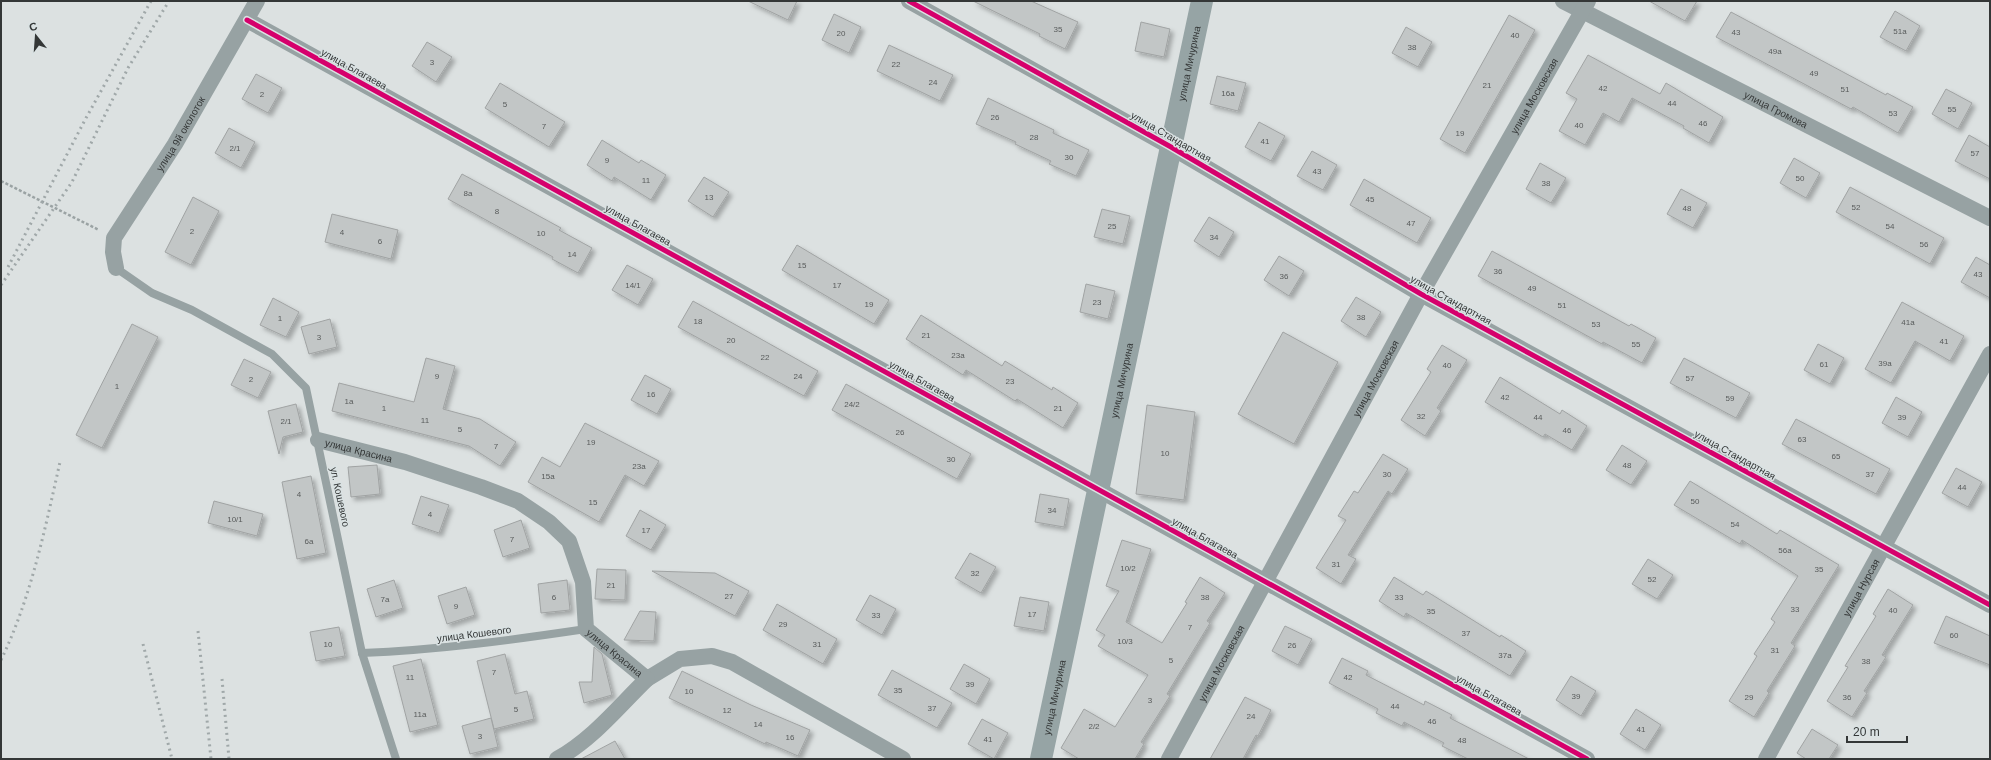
<svg xmlns="http://www.w3.org/2000/svg" width="1991" height="760" font-family="Arial,sans-serif">
	<style>
		.building { fill: #c2c6c6; stroke: #a0a3a3; filter: url(#shadow) }
		.lines { fill: none; stroke-linecap: round; stroke-linejoin: round }
		.path { stroke: #9ba3a4; stroke-width: 2.5; stroke-dasharray: 3 2; stroke-linecap: butt }
		.service { stroke: #97a2a3; stroke-width: 8 }
		.minor { stroke: #97a2a3; stroke-width: 16 }
		.primary { stroke: #96a4a5; stroke-width: 22 }
		.rail { stroke: #a0a8a9; stroke-width: 3; stroke-dasharray: 2 4; stroke-linecap: butt }
		.cycleway-casing { stroke: #dae2e3; stroke-width: 8 }
		.cycleway { stroke: #d6006c; stroke-width: 5 }
		.labels { text-anchor: middle; dominant-baseline: central; stroke-width: 3; stroke-linejoin: round; paint-order: stroke }
		.number-label { font-size: 8px; fill: #585b5b }
		.street-label { font-size: 10px; fill: #343737; stroke: #dae2e3 }
	</style>
	<defs>
		<filter id="shadow"><feDropShadow dx="3.5" dy="3.5" stdDeviation="2" flood-color="#0004"/></filter>
	</defs>
	<rect width="100%" height="100%" fill="#dce1e1"/>
	<g class="building">
		<path d="M 748,1 L 797,1 L 788,20 Z"/>
		<path d="M 973,1 L 1031,1 L 1078,22 L 1065,49 L 1039,36 L 1040,34 Z"/>
		<path d="M 1649,1 L 1697,1 L 1685,21 Z"/>
		<path d="M 1895,11 L 1920,26 L 1906,51 L 1880,37 Z"/>
		<path d="M 1731,12 L 1886,95 L 1887,93 L 1913,107 L 1898,133 L 1853,107 L 1851,109 L 1716,37 Z"/>
		<path d="M 834,14 L 861,27 L 849,53 L 822,40 Z"/>
		<path d="M 1509,15 L 1535,30 L 1465,153 L 1440,139 Z"/>
		<path d="M 1141,22 L 1170,29 L 1164,57 L 1135,51 Z"/>
		<path d="M 1406,27 L 1432,42 L 1418,67 L 1392,53 Z"/>
		<path d="M 427,42 L 452,57 L 436,82 L 412,66 Z"/>
		<path d="M 889,45 L 953,75 L 940,101 L 877,71 Z"/>
		<path d="M 1588,55 L 1660,94 L 1666,83 L 1723,117 L 1709,143 L 1683,128 L 1684,126 L 1632,98 L 1619,122 L 1603,113 L 1585,145 L 1559,131 L 1577,99 L 1566,93 Z"/>
		<path d="M 256,74 L 282,88 L 268,113 L 242,99 Z"/>
		<path d="M 1217,76 L 1246,83 L 1238,111 L 1210,104 Z"/>
		<path d="M 500,83 L 565,122 L 549,147 L 485,108 Z"/>
		<path d="M 1946,89 L 1972,103 L 1958,129 L 1932,114 Z"/>
		<path d="M 988,98 L 1054,130 L 1053,133 L 1089,150 L 1076,176 L 1049,164 L 1051,161 L 1015,144 L 1016,142 L 976,124 Z"/>
		<path d="M 1259,122 L 1285,136 L 1271,161 L 1245,147 Z"/>
		<path d="M 229,128 L 255,142 L 241,168 L 215,153 Z"/>
		<path d="M 1969,135 L 1990,147 L 1990,179 L 1955,161 Z"/>
		<path d="M 602,140 L 639,163 L 641,160 L 666,175 L 651,200 L 614,177 L 612,181 L 587,165 Z"/>
		<path d="M 1312,151 L 1337,165 L 1323,190 L 1297,176 Z"/>
		<path d="M 1794,158 L 1820,173 L 1806,198 L 1780,183 Z"/>
		<path d="M 1540,163 L 1566,178 L 1551,203 L 1526,189 Z"/>
		<path d="M 462,174 L 561,228 L 559,230 L 592,248 L 578,273 L 552,259 L 553,257 L 448,199 Z"/>
		<path d="M 704,177 L 729,192 L 713,217 L 688,201 Z"/>
		<path d="M 1364,179 L 1431,218 L 1417,243 L 1350,205 Z"/>
		<path d="M 1850,187 L 1944,238 L 1930,264 L 1836,212 Z"/>
		<path d="M 1681,189 L 1707,203 L 1693,228 L 1667,214 Z"/>
		<path d="M 193,197 L 219,211 L 191,265 L 165,252 Z"/>
		<path d="M 1102,209 L 1130,216 L 1123,244 L 1094,237 Z"/>
		<path d="M 332,214 L 398,230 L 391,259 L 325,242 Z"/>
		<path d="M 1209,217 L 1234,232 L 1219,257 L 1194,241 Z"/>
		<path d="M 797,245 L 889,300 L 874,324 L 782,270 Z"/>
		<path d="M 1492,251 L 1629,326 L 1631,324 L 1656,338 L 1642,363 L 1603,342 L 1602,344 L 1478,276 Z"/>
		<path d="M 1279,256 L 1304,271 L 1289,296 L 1264,280 Z"/>
		<path d="M 1976,257 L 1990,265 L 1990,298 L 1961,282 Z"/>
		<path d="M 627,265 L 653,279 L 638,305 L 612,290 Z"/>
		<path d="M 1086,284 L 1115,291 L 1108,319 L 1080,312 Z"/>
		<path d="M 1356,297 L 1381,312 L 1366,337 L 1341,321 Z"/>
		<path d="M 273,298 L 299,312 L 286,337 L 260,325 Z"/>
		<path d="M 693,301 L 818,371 L 804,396 L 678,327 Z"/>
		<path d="M 1902,302 L 1964,336 L 1950,361 L 1915,341 L 1891,383 L 1865,369 Z"/>
		<path d="M 921,315 L 1002,366 L 1005,361 L 1052,390 L 1053,387 L 1078,403 L 1063,428 L 1017,399 L 1015,401 L 966,370 L 963,375 L 906,339 Z"/>
		<path d="M 330,319 L 337,347 L 309,354 L 301,327 Z"/>
		<path d="M 132,324 L 158,337 L 102,448 L 76,435 Z"/>
		<path d="M 1283,332 L 1338,362 L 1294,444 L 1238,414 Z"/>
		<path d="M 1818,344 L 1844,358 L 1830,384 L 1804,370 Z"/>
		<path d="M 1442,345 L 1467,360 L 1437,408 L 1441,411 L 1425,436 L 1401,420 L 1431,372 L 1427,369 Z"/>
		<path d="M 426,358 L 455,366 L 443,409 L 480,419 L 516,442 L 500,466 L 469,446 L 332,411 L 339,383 L 414,402 Z"/>
		<path d="M 1684,358 L 1750,393 L 1736,418 L 1670,383 Z"/>
		<path d="M 244,359 L 271,372 L 258,398 L 231,385 Z"/>
		<path d="M 645,375 L 671,389 L 657,414 L 631,400 Z"/>
		<path d="M 1500,377 L 1560,414 L 1562,410 L 1587,426 L 1572,450 L 1545,434 L 1543,437 L 1485,402 Z"/>
		<path d="M 846,384 L 971,454 L 957,479 L 832,410 Z"/>
		<path d="M 1896,397 L 1922,412 L 1908,437 L 1882,423 Z"/>
		<path d="M 296,404 L 303,432 L 283,437 L 279,454 L 268,411 Z"/>
		<path d="M 1147,405 L 1195,412 L 1184,500 L 1136,494 Z"/>
		<path d="M 1796,419 L 1890,469 L 1876,494 L 1782,444 Z"/>
		<path d="M 585,423 L 659,461 L 644,486 L 625,475 L 599,522 L 528,482 L 542,457 L 560,467 Z"/>
		<path d="M 1622,445 L 1647,461 L 1631,485 L 1606,470 Z"/>
		<path d="M 1383,454 L 1408,469 L 1392,494 L 1388,491 L 1348,555 L 1356,559 L 1341,584 L 1316,568 L 1346,520 L 1338,516 L 1354,491 L 1358,493 Z"/>
		<path d="M 377,465 L 380,494 L 351,497 L 348,467 Z"/>
		<path d="M 1956,468 L 1982,482 L 1968,507 L 1942,493 Z"/>
		<path d="M 311,476 L 326,553 L 297,559 L 282,482 Z"/>
		<path d="M 1690,481 L 1777,534 L 1780,530 L 1839,565 L 1791,643 L 1795,646 L 1767,691 L 1769,693 L 1754,717 L 1729,701 L 1757,656 L 1754,654 L 1775,622 L 1771,619 L 1798,576 L 1742,540 L 1740,544 L 1674,505 Z"/>
		<path d="M 1040,494 L 1069,499 L 1064,527 L 1035,522 Z"/>
		<path d="M 421,496 L 449,505 L 439,533 L 412,524 Z"/>
		<path d="M 214,501 L 263,514 L 257,536 L 208,523 Z"/>
		<path d="M 640,510 L 666,525 L 651,550 L 626,536 Z"/>
		<path d="M 521,520 L 530,548 L 503,557 L 494,530 Z"/>
		<path d="M 1122,540 L 1151,549 L 1126,622 L 1162,643 L 1187,603 L 1185,602 L 1200,577 L 1225,593 L 1207,621 L 1210,623 L 1167,694 L 1170,696 L 1141,742 L 1144,744 L 1135,759 L 1079,759 L 1061,748 L 1084,709 L 1115,727 L 1148,675 L 1098,646 L 1105,635 L 1096,630 L 1119,591 L 1106,586 Z"/>
		<path d="M 970,553 L 996,567 L 981,593 L 955,578 Z"/>
		<path d="M 1648,559 L 1673,575 L 1657,599 L 1632,584 Z"/>
		<path d="M 597,569 L 626,570 L 625,600 L 595,599 Z"/>
		<path d="M 652,571 L 715,573 L 749,591 L 735,616 Z"/>
		<path d="M 1394,577 L 1423,595 L 1426,591 L 1500,637 L 1501,635 L 1526,651 L 1510,676 L 1406,613 L 1404,617 L 1379,601 Z"/>
		<path d="M 394,580 L 403,608 L 376,617 L 367,589 Z"/>
		<path d="M 567,580 L 570,610 L 541,613 L 538,584 Z"/>
		<path d="M 466,587 L 475,615 L 447,624 L 438,596 Z"/>
		<path d="M 1888,589 L 1913,605 L 1882,655 L 1886,657 L 1864,691 L 1867,693 L 1852,717 L 1827,701 L 1848,667 L 1845,666 L 1876,616 L 1873,614 Z"/>
		<path d="M 870,595 L 896,609 L 882,635 L 856,620 Z"/>
		<path d="M 1020,597 L 1049,602 L 1044,631 L 1014,626 Z"/>
		<path d="M 777,604 L 837,639 L 823,664 L 763,630 Z"/>
		<path d="M 640,611 L 656,612 L 654,641 L 624,640 Z"/>
		<path d="M 1946,616 L 1990,636 L 1990,665 L 1934,643 Z"/>
		<path d="M 1285,626 L 1312,639 L 1298,665 L 1272,651 Z"/>
		<path d="M 339,627 L 345,656 L 316,661 L 310,632 Z"/>
		<path d="M 594,647 L 602,654 L 612,695 L 584,703 L 579,682 L 592,682 Z"/>
		<path d="M 505,654 L 515,694 L 527,691 L 534,719 L 494,729 L 477,661 Z"/>
		<path d="M 1342,658 L 1368,671 L 1366,675 L 1424,705 L 1425,701 L 1452,715 L 1450,718 L 1529,759 L 1468,759 L 1442,746 L 1444,743 L 1404,722 L 1402,726 L 1376,713 L 1378,709 L 1329,683 Z"/>
		<path d="M 421,659 L 438,725 L 410,732 L 393,666 Z"/>
		<path d="M 964,664 L 990,679 L 976,704 L 950,689 Z"/>
		<path d="M 892,670 L 952,703 L 937,728 L 878,695 Z"/>
		<path d="M 682,671 L 751,705 L 810,730 L 798,756 L 766,742 L 765,744 L 669,698 Z"/>
		<path d="M 1571,676 L 1596,691 L 1581,716 L 1556,700 Z"/>
		<path d="M 1245,697 L 1271,710 L 1258,736 L 1256,735 L 1243,759 L 1210,759 Z"/>
		<path d="M 1636,709 L 1661,725 L 1645,750 L 1620,734 Z"/>
		<path d="M 491,718 L 498,747 L 470,754 L 462,726 Z"/>
		<path d="M 982,719 L 1008,733 L 994,759 L 968,744 Z"/>
		<path d="M 1812,729 L 1838,745 L 1829,759 L 1806,759 L 1797,753 Z"/>
		<path d="M 615,741 L 625,759 L 581,759 Z"/>
	</g>
	<g class="lines">
		<path class="path" d="M 1,181 L 99,230"/>
		<g class="service">
			<path d="M 116,268 L 152,293 L 192,310 L 272,354 L 306,388 L 362,653 L 396,759"/>
			<path d="M 362,653 C 438,650 512,640 586,629"/>
		</g>
		<g class="minor">
			<path d="M 909,1 L 1171,147 L 1421,294 L 1990,605"/>
			<path id="s1" d="M 1563,1 L 1990,218"/>
			<path d="M 247,20 L 1587,759"/>
			<path id="s2" d="M 116,268 L 113,252 L 114,238 L 175,144 L 257,1"/>
			<path id="s3" d="M 318,440 L 405,462 L 481,487 L 518,501 L 549,522 L 569,541 L 583,582 L 586,629 L 647,679 L 680,659 L 712,656 L 732,662 L 903,759"/>
			<path d="M 557,759 C 593,739 618,707 647,679"/>
			<path id="s4" d="M 1169,759 L 1421,294 L 1588,1"/>
			<path id="s5" d="M 1766,759 L 1990,354"/>
		</g>
		<path class="primary" id="s6" d="M 1041,759 L 1202,1"/>
		<g class="rail">
			<path d="M 8,267 L 86,118 L 151,1"/>
			<path d="M 1,285 L 72,182 L 128,68 L 169,1"/>
			<path d="M 198,631 L 211,759"/>
			<path d="M 143,644 L 172,759"/>
			<path d="M 1,660 C 31,598 45,529 60,462"/>
			<path d="M 222,679 L 229,759"/>
		</g>
		<defs>
			<g id="cycleway">
				<path d="M 909,1 L 1171,147 L 1421,294 L 1990,605"/>
				<path d="M 247,20 L 1587,759"/>
			</g>
		</defs>
		<use href="#cycleway" class="cycleway-casing"/>
		<use href="#cycleway" class="cycleway"/>
	</g>
	<g class="labels">
		<g class="number-label">
			<text x="1058" y="29">35</text>
			<text x="1900" y="31">51а</text>
			<text x="1736" y="32">43</text>
			<text x="841" y="33">20</text>
			<text x="1515" y="35">40</text>
			<text x="1412" y="47">38</text>
			<text x="1775" y="51">49а</text>
			<text x="432" y="62">3</text>
			<text x="896" y="64">22</text>
			<text x="1814" y="73">49</text>
			<text x="933" y="82">24</text>
			<text x="1487" y="85">21</text>
			<text x="1603" y="88">42</text>
			<text x="1845" y="89">51</text>
			<text x="1228" y="93">16а</text>
			<text x="262" y="94">2</text>
			<text x="1672" y="103">44</text>
			<text x="505" y="104">5</text>
			<text x="1952" y="109">55</text>
			<text x="1893" y="113">53</text>
			<text x="995" y="117">26</text>
			<text x="1703" y="123">46</text>
			<text x="1579" y="125">40</text>
			<text x="544" y="126">7</text>
			<text x="1460" y="133">19</text>
			<text x="1034" y="137">28</text>
			<text x="1265" y="141">41</text>
			<text x="235" y="148">2/1</text>
			<text x="1975" y="153">57</text>
			<text x="1069" y="157">30</text>
			<text x="607" y="160">9</text>
			<text x="1317" y="171">43</text>
			<text x="1800" y="178">50</text>
			<text x="646" y="180">11</text>
			<text x="1546" y="183">38</text>
			<text x="468" y="193">8а</text>
			<text x="709" y="197">13</text>
			<text x="1370" y="199">45</text>
			<text x="1856" y="207">52</text>
			<text x="1687" y="208">48</text>
			<text x="497" y="211">8</text>
			<text x="1411" y="223">47</text>
			<text x="1112" y="226">25</text>
			<text x="1890" y="226">54</text>
			<text x="192" y="231">2</text>
			<text x="342" y="232">4</text>
			<text x="541" y="233">10</text>
			<text x="1214" y="237">34</text>
			<text x="380" y="241">6</text>
			<text x="1924" y="244">56</text>
			<text x="572" y="254">14</text>
			<text x="802" y="265">15</text>
			<text x="1498" y="271">36</text>
			<text x="1978" y="274">43</text>
			<text x="1284" y="276">36</text>
			<text x="633" y="285">14/1</text>
			<text x="837" y="285">17</text>
			<text x="1532" y="288">49</text>
			<text x="1097" y="302">23</text>
			<text x="869" y="304">19</text>
			<text x="1562" y="305">51</text>
			<text x="1361" y="317">38</text>
			<text x="280" y="318">1</text>
			<text x="698" y="321">18</text>
			<text x="1908" y="322">41а</text>
			<text x="1596" y="324">53</text>
			<text x="926" y="335">21</text>
			<text x="319" y="337">3</text>
			<text x="731" y="340">20</text>
			<text x="1944" y="341">41</text>
			<text x="1636" y="344">55</text>
			<text x="958" y="355">23а</text>
			<text x="765" y="357">22</text>
			<text x="1885" y="363">39а</text>
			<text x="1824" y="364">61</text>
			<text x="1447" y="365">40</text>
			<text x="437" y="376">9</text>
			<text x="798" y="376">24</text>
			<text x="1690" y="378">57</text>
			<text x="251" y="379">2</text>
			<text x="1010" y="381">23</text>
			<text x="117" y="386">1</text>
			<text x="651" y="394">16</text>
			<text x="1505" y="397">42</text>
			<text x="1730" y="398">59</text>
			<text x="349" y="401">1а</text>
			<text x="852" y="404">24/2</text>
			<text x="384" y="408">1</text>
			<text x="1058" y="408">21</text>
			<text x="1421" y="416">32</text>
			<text x="1538" y="417">44</text>
			<text x="1902" y="417">39</text>
			<text x="425" y="420">11</text>
			<text x="286" y="421">2/1</text>
			<text x="460" y="429">5</text>
			<text x="1567" y="430">46</text>
			<text x="900" y="432">26</text>
			<text x="1802" y="439">63</text>
			<text x="591" y="442">19</text>
			<text x="496" y="446">7</text>
			<text x="1165" y="453">10</text>
			<text x="1836" y="456">65</text>
			<text x="951" y="459">30</text>
			<text x="1627" y="465">48</text>
			<text x="639" y="466">23а</text>
			<text x="1387" y="474">30</text>
			<text x="1870" y="474">37</text>
			<text x="548" y="476">15а</text>
			<text x="1962" y="487">44</text>
			<text x="299" y="494">4</text>
			<text x="1695" y="501">50</text>
			<text x="593" y="502">15</text>
			<text x="1052" y="510">34</text>
			<text x="430" y="514">4</text>
			<text x="235" y="519">10/1</text>
			<text x="1735" y="524">54</text>
			<text x="646" y="530">17</text>
			<text x="512" y="539">7</text>
			<text x="309" y="541">6а</text>
			<text x="1785" y="550">56а</text>
			<text x="1336" y="564">31</text>
			<text x="1128" y="568">10/2</text>
			<text x="1819" y="569">35</text>
			<text x="975" y="573">32</text>
			<text x="1652" y="579">52</text>
			<text x="611" y="585">21</text>
			<text x="729" y="596">27</text>
			<text x="554" y="597">6</text>
			<text x="1205" y="597">38</text>
			<text x="1399" y="597">33</text>
			<text x="385" y="599">7а</text>
			<text x="456" y="606">9</text>
			<text x="1795" y="609">33</text>
			<text x="1893" y="610">40</text>
			<text x="1431" y="611">35</text>
			<text x="1032" y="614">17</text>
			<text x="876" y="615">33</text>
			<text x="783" y="624">29</text>
			<text x="1190" y="627">7</text>
			<text x="1466" y="633">37</text>
			<text x="1954" y="635">60</text>
			<text x="1125" y="641">10/3</text>
			<text x="328" y="644">10</text>
			<text x="817" y="644">31</text>
			<text x="1292" y="645">26</text>
			<text x="1775" y="650">31</text>
			<text x="1505" y="655">37а</text>
			<text x="1171" y="660">5</text>
			<text x="1866" y="661">38</text>
			<text x="494" y="672">7</text>
			<text x="410" y="677">11</text>
			<text x="1348" y="677">42</text>
			<text x="970" y="684">39</text>
			<text x="898" y="690">35</text>
			<text x="689" y="691">10</text>
			<text x="1576" y="696">39</text>
			<text x="1749" y="697">29</text>
			<text x="1847" y="697">36</text>
			<text x="1150" y="700">3</text>
			<text x="1395" y="706">44</text>
			<text x="932" y="708">37</text>
			<text x="516" y="709">5</text>
			<text x="727" y="710">12</text>
			<text x="420" y="714">11а</text>
			<text x="1251" y="716">24</text>
			<text x="1432" y="721">46</text>
			<text x="758" y="724">14</text>
			<text x="1094" y="726">2/2</text>
			<text x="1641" y="729">41</text>
			<text x="480" y="736">3</text>
			<text x="790" y="737">16</text>
			<text x="988" y="739">41</text>
			<text x="1462" y="740">48</text>
		</g>
		<g class="street-label">
			<text stroke="none"><textPath href="#s6" startOffset="711">улица Мичурина</textPath></text>
			<text transform="translate(354 69) rotate(29)">улица Благаева</text>
			<text stroke="none"><textPath href="#s4" startOffset="757">улица Московская</textPath></text>
			<text stroke="none"><textPath href="#s1" startOffset="239">улица Громова</textPath></text>
			<text stroke="none"><textPath href="#s2" startOffset="154">улица 9й околоток</textPath></text>
			<text transform="translate(1171 137) rotate(30)">улица Стандартная</text>
			<text transform="translate(638 225) rotate(29)">улица Благаева</text>
			<text transform="translate(1451 300) rotate(29)">улица Стандартная</text>
			<text stroke="none"><textPath href="#s4" startOffset="433">улица Московская</textPath></text>
			<text stroke="none"><textPath href="#s6" startOffset="387">улица Мичурина</textPath></text>
			<text transform="translate(922 381) rotate(29)">улица Благаева</text>
			<text stroke="none"><textPath href="#s3" startOffset="42">улица Красина</textPath></text>
			<text transform="translate(1735 455) rotate(29)">улица Стандартная</text>
			<text transform="translate(340 497) rotate(78)">ул. Кошевого</text>
			<text transform="translate(1205 538) rotate(29)">улица Благаева</text>
			<text stroke="none"><textPath href="#s5" startOffset="196">улица Нурсая</textPath></text>
			<text transform="translate(474 634) rotate(-7)">улица Кошевого</text>
			<text stroke="none"><textPath href="#s3" startOffset="402">улица Красина</textPath></text>
			<text stroke="none"><textPath href="#s4" startOffset="109">улица Московская</textPath></text>
			<text transform="translate(1489 695) rotate(29)">улица Благаева</text>
			<text stroke="none"><textPath href="#s6" startOffset="63">улица Мичурина</textPath></text>
		</g>
	</g>
	<rect width="1991" height="760" fill="none" stroke="#343737" stroke-width="4"/>
	<g transform="translate(36 36) rotate(343)" stroke="#dae2e3" stroke-width="3" paint-order="stroke">
	<path d="M0-3L7 15L0 10L-7 15Z" fill="#343737"/>
	<text y="-6" font-size="11" font-weight="bold" text-anchor="middle" fill="#343737">С</text>
	</g>
	<path d="M1847 736v6h60v-6" fill="none" stroke="#343737" stroke-width="2"/>
	<text x="1853" y="736" font-size="12" fill="#343737" stroke="#dae2e3" stroke-width="3" paint-order="stroke">20 m</text>
</svg>
